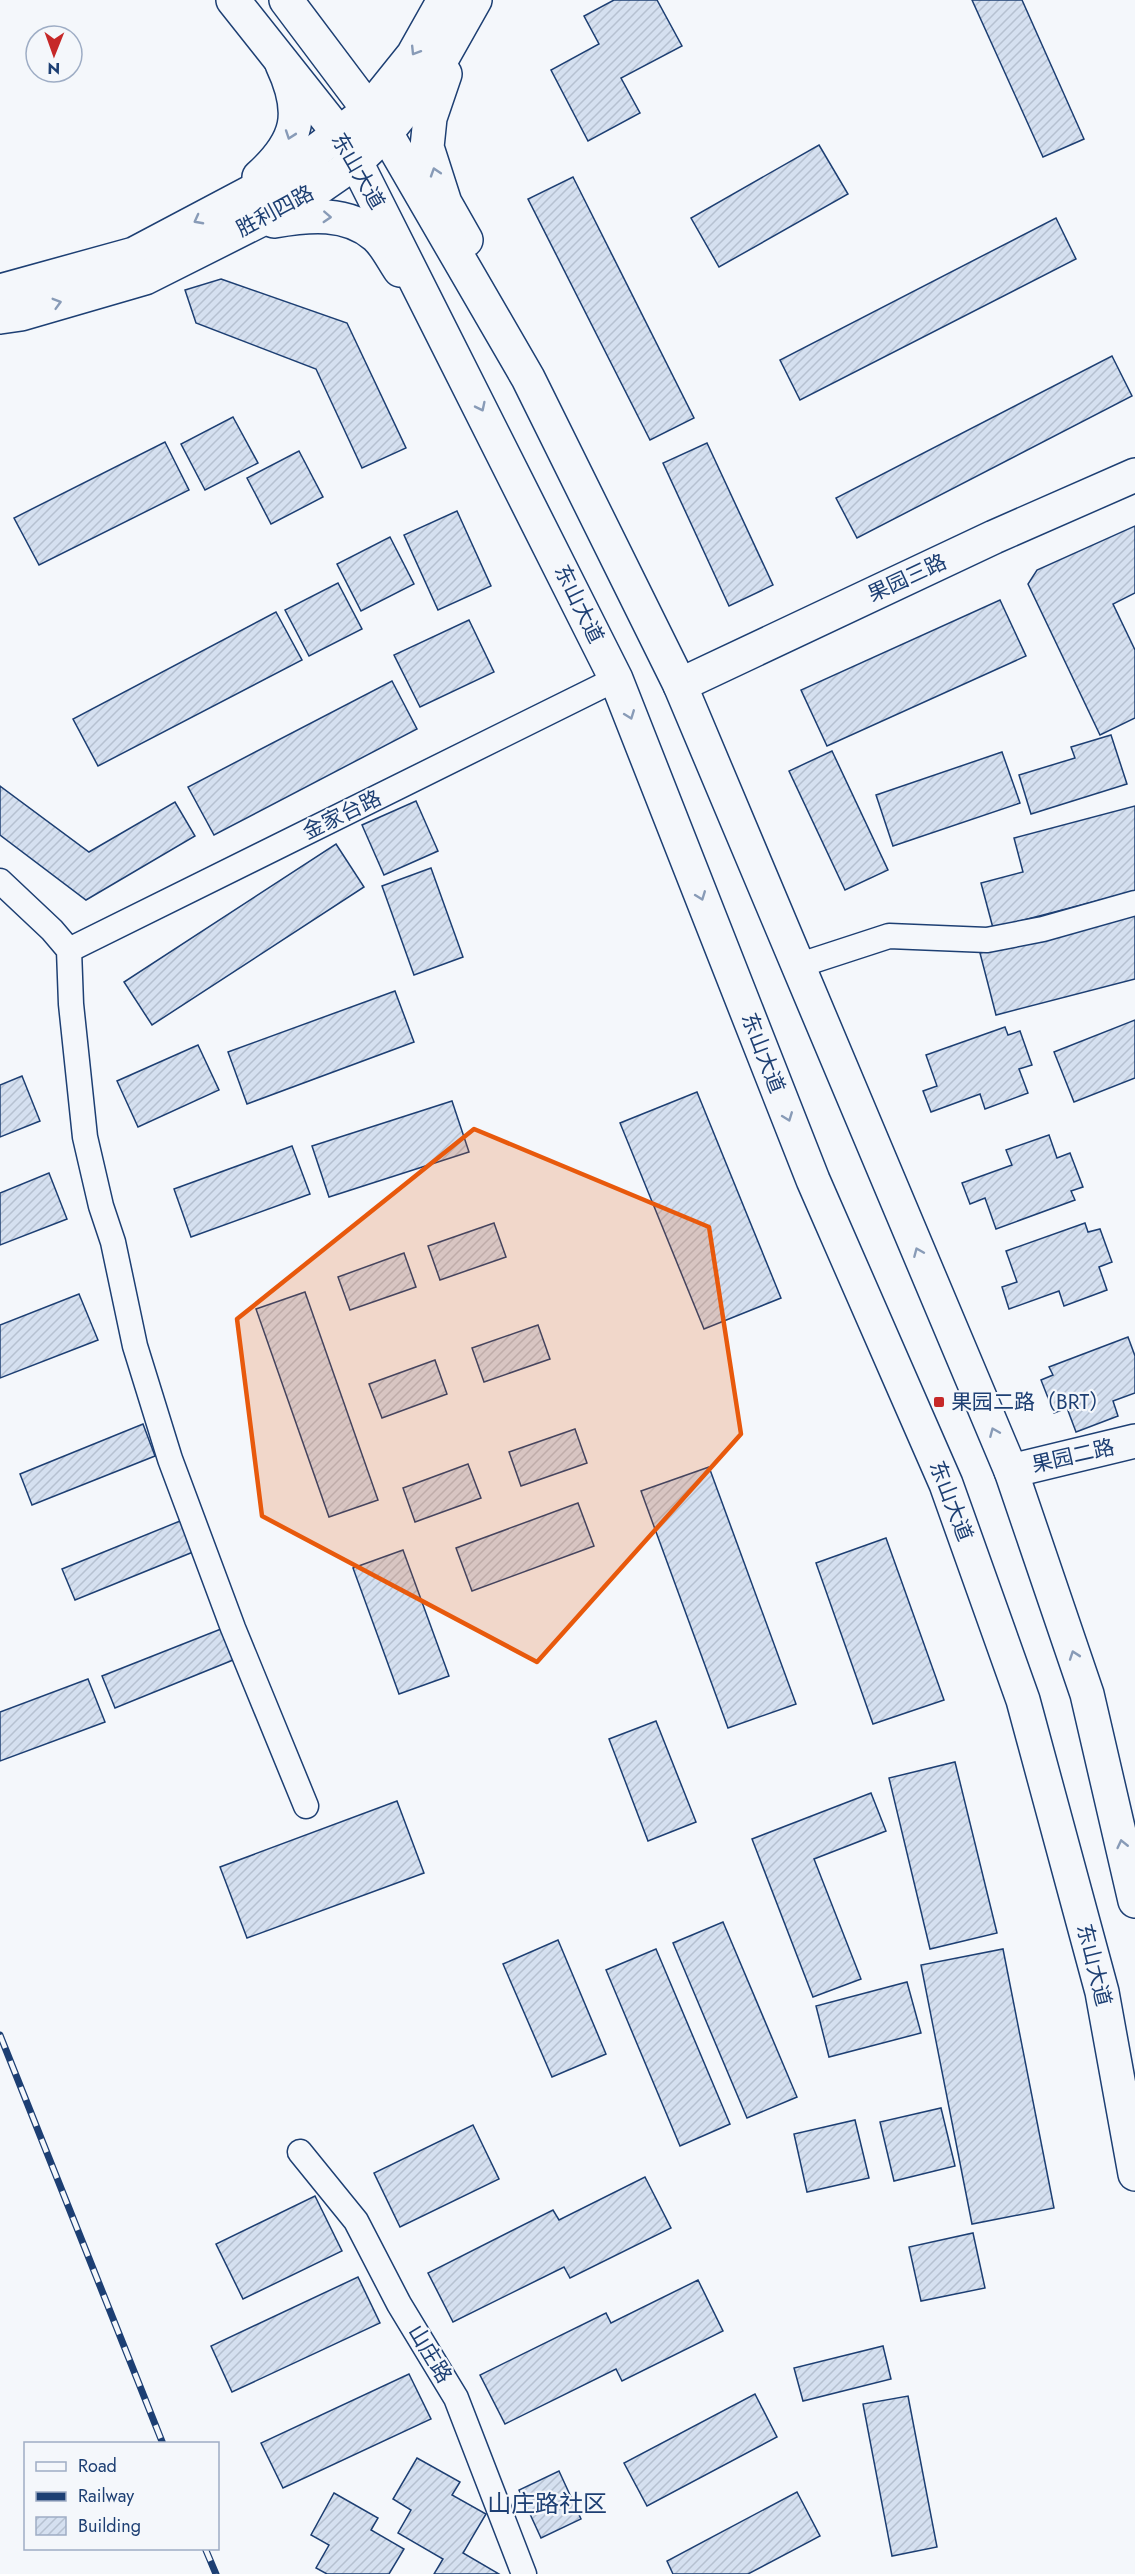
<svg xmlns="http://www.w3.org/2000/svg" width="1135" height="2574" font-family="Jost,'Noto Sans SC',sans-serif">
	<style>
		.building { fill: url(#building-hatch); stroke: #1d3f73; stroke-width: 1.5 }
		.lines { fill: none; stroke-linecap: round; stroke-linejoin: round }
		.street-casing { stroke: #1d3f73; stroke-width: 27 }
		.secondary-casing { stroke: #1d3f73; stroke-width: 36 }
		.primary-casing { stroke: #1d3f73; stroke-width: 36 }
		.street { stroke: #f4f7fb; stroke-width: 24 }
		.secondary { stroke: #f4f7fb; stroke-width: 33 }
		.primary { stroke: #f4f7fb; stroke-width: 33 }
		.rail-casing { stroke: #1d3f73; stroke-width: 7 }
		.rail { stroke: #f4f7fb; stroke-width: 4.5; stroke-dasharray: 14; stroke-linecap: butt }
		.oneway { stroke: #889bb7 }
		.marked { fill: #e8590c; fill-opacity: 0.2; stroke: #e8590c; stroke-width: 4.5; stroke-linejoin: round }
		.poi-dot { fill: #c62828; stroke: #f4f7fb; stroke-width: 2 }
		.labels { text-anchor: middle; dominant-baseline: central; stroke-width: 4.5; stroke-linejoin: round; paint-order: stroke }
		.street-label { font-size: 21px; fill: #1d3f73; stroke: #f4f7fb }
		.poi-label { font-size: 21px; fill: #1d3f73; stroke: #f4f7fb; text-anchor: start }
		.quarter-label { font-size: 24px; fill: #1d3f73; stroke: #f4f7fb }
	</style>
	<defs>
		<pattern id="building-hatch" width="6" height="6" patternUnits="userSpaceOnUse" patternTransform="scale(1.5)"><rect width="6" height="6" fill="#d5e0f0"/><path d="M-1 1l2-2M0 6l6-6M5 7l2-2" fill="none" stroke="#b6c1d1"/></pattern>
	</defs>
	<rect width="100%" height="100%" fill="#f4f7fb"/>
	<g class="building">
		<path d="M 614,0 L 657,0 L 682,46 L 621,78 L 640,113 L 588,141 L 551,70 L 599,44 L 584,16 Z"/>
		<path d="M 972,0 L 1022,0 L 1084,139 L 1043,157 Z"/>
		<path d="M 819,145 L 848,194 L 719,267 L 691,218 Z"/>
		<path d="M 573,177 L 694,418 L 650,440 L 528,199 Z"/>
		<path d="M 1056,218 L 1076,259 L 800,400 L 780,360 Z"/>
		<path d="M 221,279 L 347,323 L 406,448 L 362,468 L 316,369 L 196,323 L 185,290 Z"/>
		<path d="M 1112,356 L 1132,396 L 857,538 L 836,498 Z"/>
		<path d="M 233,417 L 258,463 L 205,490 L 181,444 Z"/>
		<path d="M 165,442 L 189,490 L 39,565 L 14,518 Z"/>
		<path d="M 707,443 L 773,585 L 729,606 L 663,463 Z"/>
		<path d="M 299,451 L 323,497 L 271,524 L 247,478 Z"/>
		<path d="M 457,511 L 491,586 L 438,610 L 404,535 Z"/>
		<path d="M 1135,526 L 1135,593 L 1113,604 L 1135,650 L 1135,718 L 1100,735 L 1028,584 L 1037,570 Z"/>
		<path d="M 390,537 L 414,584 L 361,611 L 337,564 Z"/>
		<path d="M 338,583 L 362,629 L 309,656 L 285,610 Z"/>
		<path d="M 1000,600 L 1026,656 L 827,746 L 801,690 Z"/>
		<path d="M 276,612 L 302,660 L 98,766 L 73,719 Z"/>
		<path d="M 469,620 L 494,672 L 420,707 L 394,655 Z"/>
		<path d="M 392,681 L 417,729 L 214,835 L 188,787 Z"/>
		<path d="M 1111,735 L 1127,784 L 1031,814 L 1019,775 L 1075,758 L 1071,747 Z"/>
		<path d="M 832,751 L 888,870 L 845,890 L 789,771 Z"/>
		<path d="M 1002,752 L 1020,803 L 893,846 L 876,795 Z"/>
		<path d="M 0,786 L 89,852 L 175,802 L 195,836 L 86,900 L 0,835 Z"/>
		<path d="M 416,801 L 438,851 L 384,875 L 362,825 Z"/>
		<path d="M 1135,806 L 1135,891 L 993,928 L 981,883 L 1023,872 L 1014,838 Z"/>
		<path d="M 336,844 L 364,887 L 152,1025 L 124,982 Z"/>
		<path d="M 431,868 L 463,957 L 414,975 L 382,886 Z"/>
		<path d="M 1135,912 L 1135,979 L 996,1015 L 980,953 Z"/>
		<path d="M 395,991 L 414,1042 L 247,1104 L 228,1052 Z"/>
		<path d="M 1135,1020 L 1135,1078 L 1074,1102 L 1054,1052 Z"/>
		<path d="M 1005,1027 L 1008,1035 L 1020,1031 L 1032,1065 L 1019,1069 L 1028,1093 L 985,1109 L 980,1094 L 931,1112 L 923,1091 L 937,1086 L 926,1055 Z"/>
		<path d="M 198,1045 L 219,1090 L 138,1127 L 117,1081 Z"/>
		<path d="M 22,1076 L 40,1121 L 0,1137 L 0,1085 Z"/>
		<path d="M 697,1092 L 781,1298 L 704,1329 L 620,1123 Z"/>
		<path d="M 452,1101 L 469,1152 L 329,1197 L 312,1146 Z"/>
		<path d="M 1049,1135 L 1057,1158 L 1070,1153 L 1083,1187 L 1071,1191 L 1075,1200 L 996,1229 L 985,1198 L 970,1204 L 962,1183 L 1012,1165 L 1006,1150 Z"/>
		<path d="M 292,1146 L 310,1194 L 191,1237 L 174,1189 Z"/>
		<path d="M 49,1173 L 67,1219 L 0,1245 L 0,1193 Z"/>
		<path d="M 494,1223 L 506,1257 L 440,1280 L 428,1246 Z"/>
		<path d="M 1085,1223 L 1088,1232 L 1100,1229 L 1112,1262 L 1099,1267 L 1107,1290 L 1064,1306 L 1059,1291 L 1009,1309 L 1002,1287 L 1017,1282 L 1006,1251 Z"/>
		<path d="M 404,1253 L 416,1287 L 350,1310 L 338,1277 Z"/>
		<path d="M 305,1292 L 378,1500 L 329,1517 L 256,1309 Z"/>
		<path d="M 79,1294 L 98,1340 L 0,1378 L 0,1325 Z"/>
		<path d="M 538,1325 L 550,1359 L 484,1382 L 472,1348 Z"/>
		<path d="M 1128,1337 L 1135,1356 L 1135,1393 L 1113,1401 L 1118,1416 L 1076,1432 L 1067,1408 L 1054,1413 L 1041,1380 L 1053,1375 L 1049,1367 Z"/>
		<path d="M 435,1360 L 447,1394 L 382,1418 L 369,1384 Z"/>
		<path d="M 143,1424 L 155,1456 L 32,1505 L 20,1474 Z"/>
		<path d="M 575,1429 L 587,1463 L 521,1486 L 509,1452 Z"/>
		<path d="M 468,1464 L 481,1498 L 415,1522 L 403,1488 Z"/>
		<path d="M 709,1467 L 796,1704 L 728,1728 L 641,1491 Z"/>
		<path d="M 578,1503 L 594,1546 L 472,1591 L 456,1548 Z"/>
		<path d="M 185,1519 L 198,1550 L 75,1600 L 62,1569 Z"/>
		<path d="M 886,1538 L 944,1700 L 873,1724 L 816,1563 Z"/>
		<path d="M 403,1550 L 449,1676 L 399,1694 L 353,1568 Z"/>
		<path d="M 226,1627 L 238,1658 L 115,1708 L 102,1676 Z"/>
		<path d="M 88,1679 L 105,1722 L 0,1761 L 0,1712 Z"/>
		<path d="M 656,1721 L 696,1822 L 648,1841 L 609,1739 Z"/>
		<path d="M 955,1762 L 997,1933 L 930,1949 L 889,1778 Z"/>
		<path d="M 871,1793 L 886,1831 L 814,1859 L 861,1979 L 813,1997 L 752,1839 Z"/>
		<path d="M 397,1801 L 424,1873 L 247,1938 L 220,1867 Z"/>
		<path d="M 723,1922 L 797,2097 L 747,2118 L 673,1943 Z"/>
		<path d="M 558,1940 L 606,2054 L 552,2077 L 503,1964 Z"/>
		<path d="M 656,1949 L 730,2124 L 680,2146 L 606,1970 Z"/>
		<path d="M 1003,1949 L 1054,2208 L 972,2224 L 921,1965 Z"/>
		<path d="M 907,1982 L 921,2033 L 829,2057 L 816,2006 Z"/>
		<path d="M 941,2108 L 955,2166 L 894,2181 L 880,2122 Z"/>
		<path d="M 855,2120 L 869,2178 L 807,2192 L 794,2134 Z"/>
		<path d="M 473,2125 L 499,2179 L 400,2227 L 374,2173 Z"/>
		<path d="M 645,2177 L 671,2228 L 570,2278 L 564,2267 L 453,2322 L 428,2273 L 553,2210 L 559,2220 Z"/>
		<path d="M 315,2196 L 342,2251 L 243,2299 L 216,2244 Z"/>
		<path d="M 973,2233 L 985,2288 L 921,2301 L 909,2247 Z"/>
		<path d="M 358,2277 L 380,2323 L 232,2392 L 211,2346 Z"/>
		<path d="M 698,2280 L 723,2331 L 622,2381 L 616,2369 L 505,2424 L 480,2375 L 606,2313 L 611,2323 Z"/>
		<path d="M 883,2346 L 891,2379 L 803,2401 L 794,2368 Z"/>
		<path d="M 409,2374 L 431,2419 L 283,2488 L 261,2443 Z"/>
		<path d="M 755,2394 L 777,2437 L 647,2506 L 624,2463 Z"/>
		<path d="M 908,2396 L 937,2547 L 892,2556 L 863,2404 Z"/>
		<path d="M 417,2458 L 460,2482 L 452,2495 L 486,2514 L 463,2553 L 499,2574 L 434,2574 L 443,2559 L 398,2533 L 411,2510 L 393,2499 Z"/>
		<path d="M 559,2471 L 581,2519 L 541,2538 L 519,2490 Z"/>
		<path d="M 797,2492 L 820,2536 L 748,2574 L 673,2574 L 667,2561 Z"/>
		<path d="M 334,2493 L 378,2518 L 371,2530 L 404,2549 L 389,2574 L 327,2574 L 316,2568 L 329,2545 L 311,2535 Z"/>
	</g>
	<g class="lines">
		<defs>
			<g id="street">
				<path d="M 0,881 L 52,930 L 69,950 L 71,1004 L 85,1137 L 101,1206 L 113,1242 L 135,1346 L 170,1459 L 233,1628 L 306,1806"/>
				<path d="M 69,950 L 616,679"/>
				<path d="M 797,966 L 889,936 L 987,940 L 1043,929 L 1135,903"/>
				<path d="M 300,2152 L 356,2221 L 399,2304 L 456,2398 L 524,2574"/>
			</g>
			<g id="secondary">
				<path d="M 445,74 L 430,118 L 427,147 L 445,203 L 466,240"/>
				<path d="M 259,177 C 299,141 305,113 282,64"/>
				<path d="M 274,221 C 309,215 347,211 376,236 C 386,245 393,260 400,270"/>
				<path d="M 0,291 L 134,254 L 287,173 L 368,111 L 413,55 L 444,0"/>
				<path d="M 0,317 L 21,314 L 145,278 L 304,198 L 356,162 L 386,133 L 431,78 L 475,0"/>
				<path d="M 680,685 L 994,537 L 1135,475"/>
				<path d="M 1011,1471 L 1135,1441"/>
			</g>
			<g id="primary">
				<path d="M 233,0 L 340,135 L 356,162 L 616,679 L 813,1180 L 946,1484 L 1023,1700 L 1102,1992 L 1135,2174"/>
				<path d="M 286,0 L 386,133 L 528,378 L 680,685 L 1011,1471 L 1087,1694 L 1135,1901"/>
			</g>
		</defs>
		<use href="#street" class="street-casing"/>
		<use href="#secondary" class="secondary-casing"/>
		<use href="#primary" class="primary-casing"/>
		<use href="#street" class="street"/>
		<use href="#secondary" class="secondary"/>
		<use href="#primary" class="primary"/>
		<defs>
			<g id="rail">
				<path d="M 0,2035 L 163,2444"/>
				<path d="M 205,2548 L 216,2574"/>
			</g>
		</defs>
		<use href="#rail" class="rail-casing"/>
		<use href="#rail" class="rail"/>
	</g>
	<defs><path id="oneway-chevron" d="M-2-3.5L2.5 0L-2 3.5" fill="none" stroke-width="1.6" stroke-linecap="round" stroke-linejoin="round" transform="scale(1.5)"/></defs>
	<g class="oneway">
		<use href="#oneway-chevron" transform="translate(415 51) rotate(122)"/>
		<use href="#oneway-chevron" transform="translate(290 135) rotate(109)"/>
		<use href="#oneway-chevron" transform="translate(435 172) rotate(-108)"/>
		<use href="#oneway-chevron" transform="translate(327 217) rotate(3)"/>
		<use href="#oneway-chevron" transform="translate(198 220) rotate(152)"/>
		<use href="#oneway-chevron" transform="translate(57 303) rotate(-16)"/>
		<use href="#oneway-chevron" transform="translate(481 407) rotate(64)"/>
		<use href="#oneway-chevron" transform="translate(630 715) rotate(69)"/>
		<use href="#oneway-chevron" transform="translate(701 896) rotate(69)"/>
		<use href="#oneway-chevron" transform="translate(788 1117) rotate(69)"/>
		<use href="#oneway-chevron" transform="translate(918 1252) rotate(-113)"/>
		<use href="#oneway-chevron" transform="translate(994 1432) rotate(-113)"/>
		<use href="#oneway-chevron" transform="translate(1074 1655) rotate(-109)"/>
		<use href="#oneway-chevron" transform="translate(1122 1844) rotate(-103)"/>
	</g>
	<path class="marked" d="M 474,1129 L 709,1227 L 741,1434 L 537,1662 L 262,1516 L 237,1319 Z"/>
	<rect class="poi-dot" x="933" y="1396" width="12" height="12" rx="3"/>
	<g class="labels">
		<g class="street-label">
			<text transform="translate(358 171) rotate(60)">东山大道</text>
			<text transform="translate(275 211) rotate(-28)">胜利四路</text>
			<text transform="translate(907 578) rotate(-25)">果园三路</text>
			<text transform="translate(579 604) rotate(64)">东山大道</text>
			<text transform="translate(342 815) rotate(-26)">金家台路</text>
			<text transform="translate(763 1053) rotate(69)">东山大道</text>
			<text transform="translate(1073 1456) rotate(-13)">果园二路</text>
			<text transform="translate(951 1501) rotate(69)">东山大道</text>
			<text transform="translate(1094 1965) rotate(76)">东山大道</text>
			<text transform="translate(430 2354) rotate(59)">山庄路</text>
		</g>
		<g class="poi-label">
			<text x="951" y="1402">果园二路（BRT）</text>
		</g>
		<g class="quarter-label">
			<text x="547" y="2503">山庄路社区</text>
		</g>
	</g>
	<rect x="24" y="2442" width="195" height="108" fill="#f4f7fb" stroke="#9eadc5" stroke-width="1.5"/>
	<rect x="36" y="2462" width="30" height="9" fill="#f4f7fb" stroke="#9eadc5" stroke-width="1.5"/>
	<text x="78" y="2472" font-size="18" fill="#1d3f73">Road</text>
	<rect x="36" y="2492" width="30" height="9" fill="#1d3f73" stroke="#9eadc5" stroke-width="1.5"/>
	<text x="78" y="2502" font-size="18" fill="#1d3f73">Railway</text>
	<rect x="36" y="2517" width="30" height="18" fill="url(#building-hatch)" stroke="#9eadc5" stroke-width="1.5"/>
	<text x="78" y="2532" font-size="18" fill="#1d3f73">Building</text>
	<g transform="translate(54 54) rotate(181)"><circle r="28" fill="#f4f7fb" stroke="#9eadc5" stroke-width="1.5"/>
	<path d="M0-4.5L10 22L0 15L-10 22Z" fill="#c62828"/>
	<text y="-9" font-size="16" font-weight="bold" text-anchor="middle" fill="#1d3f73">N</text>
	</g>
</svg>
